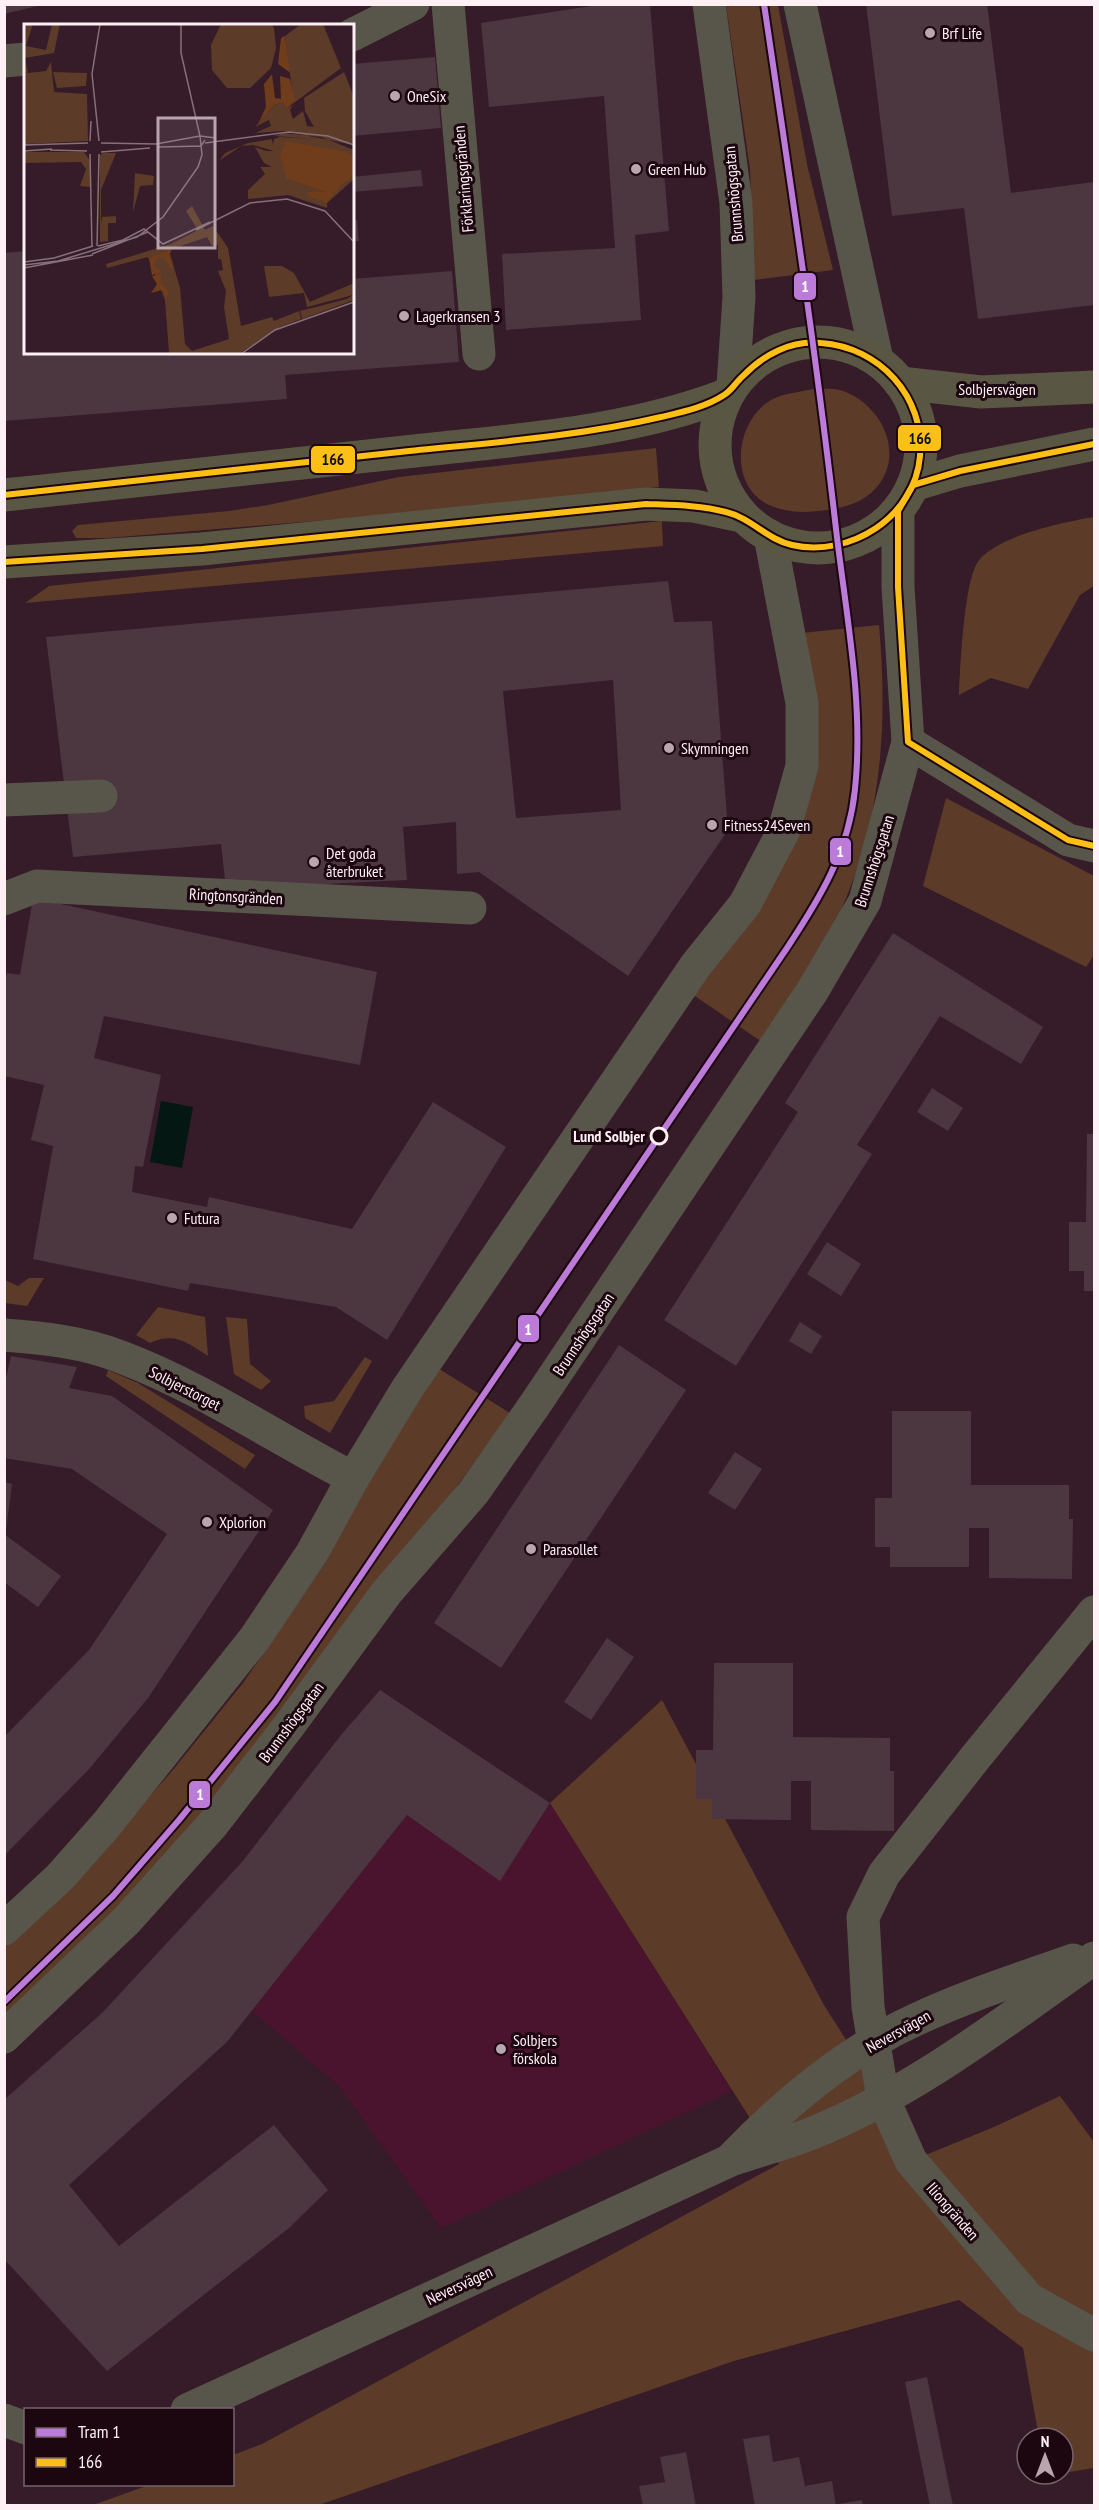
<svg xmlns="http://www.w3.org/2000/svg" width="1099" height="2510" font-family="'PT Sans Narrow',sans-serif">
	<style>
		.built { fill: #4a132e }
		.green { fill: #5d3b29 }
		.water { fill: #051713 }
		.building { fill: #4c3640; fill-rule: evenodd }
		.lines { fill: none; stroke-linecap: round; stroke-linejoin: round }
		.minor { stroke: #58554b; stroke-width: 33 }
		.major { stroke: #595744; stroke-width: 33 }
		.bus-1-casing { stroke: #1c0610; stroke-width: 10 }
		.bus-1 { stroke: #fbbf15; stroke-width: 6 }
		.tram-1-casing { stroke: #1c0610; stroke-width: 10 }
		.tram-1 { stroke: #bd7bd9; stroke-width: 6 }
		.poi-dot { fill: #b8a5ad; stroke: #1c0610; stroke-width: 2 }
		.stop-dot { fill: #1c0610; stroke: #fef0f4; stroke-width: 3 }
		.labels { text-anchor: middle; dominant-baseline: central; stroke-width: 6; stroke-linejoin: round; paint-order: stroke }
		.poi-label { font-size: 16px; fill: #fef0f4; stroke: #1c0610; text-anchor: start }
		.street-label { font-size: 16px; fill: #fef0f4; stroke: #1c0610 }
		.stop-label { font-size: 16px; font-weight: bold; fill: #fef0f4; stroke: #1c0610; text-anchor: end }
		.inset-road { fill: none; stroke: #86707a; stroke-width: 1.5 }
		.view { fill: #b8a5ad; fill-opacity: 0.15; stroke: #b8a5ad; stroke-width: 3 }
		.inset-edge { fill: none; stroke: #fef0f4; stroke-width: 3 }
		.line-badge { stroke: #1c0610; stroke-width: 2 }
		.badge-label { font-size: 16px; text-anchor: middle; font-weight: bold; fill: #fff }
		.pale-badge-label { font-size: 16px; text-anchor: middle; font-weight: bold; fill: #111 }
	</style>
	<rect width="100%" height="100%" fill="#361b28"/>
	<path class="built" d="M 550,1803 L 732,2091 L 441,2228 L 340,2087 L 252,2011 L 407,1815 L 500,1880 Z"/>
	<g class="green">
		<path d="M 726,5 L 778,5 L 807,164 L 833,270 L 754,280 L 750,169 Z"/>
		<path d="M 813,389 C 822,389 832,388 840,390 C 880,402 907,453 876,488 C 861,505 839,509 818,511 C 801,513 785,512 769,505 C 727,485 735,419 773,399 C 785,393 800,392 813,389 Z"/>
		<path d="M 656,448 L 659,487 L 338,519 L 108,538 L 76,538 L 72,531 L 78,525 L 229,511 L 268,505 L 399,477 Z"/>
		<path d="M 1094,517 L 1094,586 L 1080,595 L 1028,689 L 991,678 L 959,695 C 960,669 964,578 979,560 C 1000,535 1064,522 1094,517 Z"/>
		<path d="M 662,521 L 663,546 L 25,603 L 49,586 Z"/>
		<path d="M 879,625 C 889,738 880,839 826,941 C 808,976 783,1009 762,1042 L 689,992 L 784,853 L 792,634 Z"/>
		<path d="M 946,798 L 1094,876 L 1094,955 L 1086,967 L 923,886 Z"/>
		<path d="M 29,1278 L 44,1278 L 27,1306 L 5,1303 L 5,1280 L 18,1286 Z"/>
		<path d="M 158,1307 L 205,1317 L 208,1356 C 186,1342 175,1332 150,1343 L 136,1335 Z"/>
		<path d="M 226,1317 L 247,1319 L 250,1364 L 271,1381 L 261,1390 L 234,1374 Z"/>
		<path d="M 365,1357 L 372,1361 L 330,1433 L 305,1418 L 304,1406 L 334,1401 Z"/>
		<path d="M 436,1367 L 510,1413 L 455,1489 L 216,1796 L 115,1912 L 5,2016 L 5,1947 L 79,1877 L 172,1771 L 243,1683 L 326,1562 L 376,1455 Z"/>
		<path d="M 108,1370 L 138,1383 L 255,1455 L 245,1469 L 106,1376 Z"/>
		<path d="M 662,1700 L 824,2005 L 883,2098 L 911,2161 L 994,2127 L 1060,2096 L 1094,2142 L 1094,2468 L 1063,2473 L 1063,2438 L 1039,2438 L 1023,2348 L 959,2300 L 734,2361 L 319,2505 L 90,2506 L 149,2485 L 232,2484 L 233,2455 L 262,2444 L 779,2164 L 550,1803 Z"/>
	</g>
	<path class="water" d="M 161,1101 L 193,1107 L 182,1168 L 150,1162 Z"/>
	<g class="building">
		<path d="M 4,4 L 41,4 L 42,5 L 4,14 Z"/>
		<path d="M 604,4 L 650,4 L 669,231 L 635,235 L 641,320 L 506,330 L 502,254 L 615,248 L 604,96 L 489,107 L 481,23 Z"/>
		<path d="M 866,4 L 987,4 L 1011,193 L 1094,182 L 1094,305 L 978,319 L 964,208 L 892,216 Z"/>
		<path d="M 435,57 L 441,128 L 352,136 L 352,64 Z"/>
		<path d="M 421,170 L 423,186 L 352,192 L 352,177 Z"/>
		<path d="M 352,220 L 357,220 L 359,241 L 352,241 Z"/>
		<path d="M 26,251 L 26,352 L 352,352 L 352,279 L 452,271 L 459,362 L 285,375 L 287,399 L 4,421 L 4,253 Z"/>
		<path d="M 668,581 L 674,622 L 712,621 L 728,830 L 628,976 L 479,872 L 457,874 L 456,822 L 403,827 L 407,880 L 226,889 L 221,844 L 73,857 L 46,637 ZM 613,680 L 621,810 L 516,818 L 503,691 Z"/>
		<path d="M 33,898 L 377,972 L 360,1065 L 104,1016 L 94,1058 L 161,1075 L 143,1167 L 135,1166 L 132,1192 L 207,1207 L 209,1197 L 352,1229 L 433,1102 L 506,1147 L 387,1340 L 336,1307 L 190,1283 L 188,1291 L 33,1259 L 53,1146 L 31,1140 L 44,1085 L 4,1076 L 4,984 L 7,973 L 20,975 Z"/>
		<path d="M 893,933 L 1043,1027 L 1021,1064 L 940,1016 L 857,1145 L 872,1154 L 736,1366 L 664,1320 L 798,1112 L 785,1103 Z"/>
		<path d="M 932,1088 L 963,1108 L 948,1131 L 917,1112 Z"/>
		<path d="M 1087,1134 L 1094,1134 L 1094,1291 L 1084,1291 L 1084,1271 L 1069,1271 L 1069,1222 L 1086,1222 Z"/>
		<path d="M 827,1242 L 861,1264 L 841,1296 L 807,1274 Z"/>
		<path d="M 800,1322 L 822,1336 L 811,1354 L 789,1341 Z"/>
		<path d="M 619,1345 L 686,1390 L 501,1668 L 434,1623 Z"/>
		<path d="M 11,1356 L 77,1367 L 69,1388 L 112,1396 L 273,1510 L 148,1698 L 90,1768 L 4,1856 L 4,1737 L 89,1650 L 167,1534 L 72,1469 L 4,1458 L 4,1387 Z"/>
		<path d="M 892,1411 L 971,1411 L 971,1485 L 1069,1485 L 1069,1519 L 1073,1519 L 1072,1579 L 989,1578 L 989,1528 L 969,1528 L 969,1567 L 890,1567 L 890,1547 L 875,1547 L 875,1498 L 892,1498 Z"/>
		<path d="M 735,1452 L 762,1469 L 735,1510 L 708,1493 Z"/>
		<path d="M 4,1482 L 12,1484 L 6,1530 L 4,1530 Z"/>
		<path d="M 4,1534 L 61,1576 L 38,1607 L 4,1582 Z"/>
		<path d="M 607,1638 L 634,1657 L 591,1720 L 564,1702 Z"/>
		<path d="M 714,1663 L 793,1663 L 793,1737 L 890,1738 L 890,1771 L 894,1771 L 894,1831 L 811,1830 L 811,1781 L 791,1781 L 791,1820 L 712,1819 L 712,1799 L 696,1799 L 696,1750 L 713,1750 Z"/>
		<path d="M 380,1690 L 550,1803 L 500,1881 L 407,1815 L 227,2042 L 69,2185 L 119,2246 L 274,2125 L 328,2190 L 289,2228 L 107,2371 L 5,2260 L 5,2099 L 102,2013 L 242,1862 L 341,1735 Z"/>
		<path d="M 927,2377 L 953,2506 L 930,2506 L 905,2382 Z"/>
		<path d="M 769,2435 L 773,2462 L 799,2457 L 805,2486 L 832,2481 L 836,2506 L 755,2506 L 743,2439 Z"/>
		<path d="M 686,2452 L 696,2506 L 643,2506 L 639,2486 L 665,2482 L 660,2457 Z"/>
		<path d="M 862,2500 L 863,2506 L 839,2506 L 838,2504 Z"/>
	</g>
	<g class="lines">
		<g class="minor">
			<path d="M 448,4 L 479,354"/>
			<path d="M 709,4 L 736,203 L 739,297 L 733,385"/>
			<path d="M 800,4 L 877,360"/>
			<path d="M 352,35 L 413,4"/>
			<path d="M 4,61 L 26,59"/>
			<path d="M 908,742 L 1068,840 L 1094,846"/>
			<path d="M 4,800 L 101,796"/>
			<path d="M 4,899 L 37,886 L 470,908"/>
			<path d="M 4,1335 C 43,1338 84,1342 121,1357 C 203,1388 275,1438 353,1478"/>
			<path d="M 1094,1612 L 975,1758 L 884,1874 L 863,1917 L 868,2007 L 883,2098 L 911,2161 L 1029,2299 L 1094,2335"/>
			<path d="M 4,1929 L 60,1877 L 106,1825 L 255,1638 L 312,1553 L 353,1478 L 407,1389 L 696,965 L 745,904 L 784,830 L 802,766 L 802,703 L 770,536"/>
			<path d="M 4,2037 L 127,1920 L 213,1824 L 288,1727 L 387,1592 L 473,1493 L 536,1403 L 813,990 L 865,901 L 908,742 L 898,587 L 898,511"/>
			<path d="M 733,2157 C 785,2103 847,2051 915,2020 C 966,1996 1020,1979 1073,1960"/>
			<path d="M 187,2410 L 731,2160 C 757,2151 785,2144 810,2134 C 913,2093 1004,2022 1094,1958"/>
			<path d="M 4,2420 L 26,2428"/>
		</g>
		<g class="major">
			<circle cx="818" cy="445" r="103"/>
			<path d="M 900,383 L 981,392 L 1094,387"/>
			<path d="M 913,485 L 960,471 L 1094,444"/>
			<path d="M 4,495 C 138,481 272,466 405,452 C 512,440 625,434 726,395"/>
			<path d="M 4,562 L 202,549 L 646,504 L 694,506 L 742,516"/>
		</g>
		<defs>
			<g id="bus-1">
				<path d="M 4,495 C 136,481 268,466 400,452 C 486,443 576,437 661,417 C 682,412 706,407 724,395 C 732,390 736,382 743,376 C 763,355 791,340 821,343 C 879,347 925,396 920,456 C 915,517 850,558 792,545 C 768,540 751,518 726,512 C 700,505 673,505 646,504 L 202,549 L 4,562"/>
				<path d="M 898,511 L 898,587 L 908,742 L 1068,840 L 1094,846"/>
				<path d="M 898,511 L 913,485 L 960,471 L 1094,444"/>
			</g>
		</defs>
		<use href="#bus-1" class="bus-1-casing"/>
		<use href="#bus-1" class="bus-1"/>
		<defs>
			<path id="tram-1" d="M 4,2002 L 113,1896 L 179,1820 L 275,1702 L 787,948 C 820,898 849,851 855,789 C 864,703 846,615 836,529 C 816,353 790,179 764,4"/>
		</defs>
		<use href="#tram-1" class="tram-1-casing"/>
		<use href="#tram-1" class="tram-1"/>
	</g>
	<g class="poi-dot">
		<circle cx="930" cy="33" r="6"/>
		<circle cx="395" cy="96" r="6"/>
		<circle cx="636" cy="169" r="6"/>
		<circle cx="404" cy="316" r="6"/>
		<circle cx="669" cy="748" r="6"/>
		<circle cx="712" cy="825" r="6"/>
		<circle cx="314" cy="862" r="6"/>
		<circle cx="172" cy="1218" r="6"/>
		<circle cx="207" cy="1522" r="6"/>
		<circle cx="531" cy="1549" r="6"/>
		<circle cx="501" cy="2049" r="6"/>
	</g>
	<circle class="stop-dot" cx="659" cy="1136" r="8"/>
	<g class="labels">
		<g class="poi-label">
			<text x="942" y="33">Brf Life</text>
			<text x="407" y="96">OneSix</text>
			<text x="648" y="169">Green Hub</text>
			<text x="416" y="316">Lagerkransen 3</text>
			<text x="681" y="748">Skymningen</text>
			<text x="724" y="825">Fitness24Seven</text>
			<text x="326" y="853">Det goda<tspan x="326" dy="18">återbruket</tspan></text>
			<text x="184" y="1218">Futura</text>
			<text x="219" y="1522">Xplorion</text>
			<text x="543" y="1549">Parasollet</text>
			<text x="513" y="2040">Solbjers<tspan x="513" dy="18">förskola</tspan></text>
		</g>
		<g class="street-label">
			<text transform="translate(463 179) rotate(-95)">Förklaringsgränden</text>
			<text transform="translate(733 194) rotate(-95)">Brunnshögsgatan</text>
			<text x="997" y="389">Solbjersvägen</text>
			<text transform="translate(874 861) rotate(-72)">Brunnshögsgatan</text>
			<text transform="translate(236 896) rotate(3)">Ringtonsgränden</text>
			<text transform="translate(583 1334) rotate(-56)">Brunnshögsgatan</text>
			<text transform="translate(185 1388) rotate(27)">Solbjerstorget</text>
			<text transform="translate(291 1722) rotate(-53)">Brunnshögsgatan</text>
			<text transform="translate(898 2031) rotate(-29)">Neversvägen</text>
			<text transform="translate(953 2211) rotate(49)">Iliongränden</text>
			<text transform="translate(459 2285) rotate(-25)">Neversvägen</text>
		</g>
		<g class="stop-label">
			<text x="645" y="1136">Lund Solbjer</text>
		</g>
	</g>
	<g transform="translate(24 24)">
		<rect width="330" height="330" fill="#361b28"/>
		<path d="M 0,0 L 9,0 L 2,22 L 22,26 L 28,0 L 36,0 L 30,29 L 1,34 L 4,49 L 22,47 L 27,38 L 30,68 L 63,70 L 64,117 L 0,120 ZM 197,0 L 248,0 L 250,4 L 252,24 L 247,44 L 226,64 L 203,64 L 188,46 L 187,21 ZM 277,0 L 299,0 L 317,44 L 270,79 L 266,86 L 269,95 L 279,87 L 283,102 L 290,103 L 281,87 L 280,74 L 320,48 L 330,73 L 330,121 L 260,107 L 231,109 L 247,102 L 245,96 L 231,103 L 250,81 L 258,79 L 263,85 L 270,80 L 261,12 ZM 29,48 L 63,49 L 62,62 L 33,64 ZM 260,109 L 297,113 L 330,126 L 330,155 L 303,179 L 303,184 L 264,171 L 224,175 L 224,166 L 241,150 L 236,143 L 248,143 L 240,139 L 231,123 L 242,127 L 250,127 L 229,121 L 217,122 L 195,137 L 201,129 L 224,119 L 248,115 L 249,121 L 250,115 L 256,113 L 292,115 L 250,112 ZM 0,128 L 60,128 L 66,137 L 66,163 L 56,162 L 62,145 L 57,138 L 0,139 ZM 79,129 L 92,129 L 77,166 L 77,201 L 78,193 L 92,192 L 92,199 L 84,199 L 84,217 L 76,218 L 76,131 ZM 111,149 L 130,152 L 129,161 L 116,162 L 109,188 ZM 168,182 L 181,206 L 189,202 L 204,224 L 217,302 L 248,293 L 250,297 L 275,287 L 277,295 L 256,303 L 215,330 L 109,330 L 145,329 L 141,276 L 124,233 L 83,244 L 82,240 L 147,220 L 174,206 L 162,187 ZM 183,213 L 188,222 L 194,221 L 194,235 L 197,235 L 199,246 L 194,247 L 202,267 L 200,283 L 205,315 L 168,327 L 161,320 L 156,264 L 145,226 ZM 240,242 L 258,242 L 270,249 L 286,278 L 330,259 L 330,276 L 278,295 L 276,287 L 323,275 L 329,271 L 283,283 L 280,269 L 245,273 Z" fill="#5d3b29" fill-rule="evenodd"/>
		<path d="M 261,12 L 266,47 L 265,48 L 254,40 L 257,14 ZM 248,50 L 251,74 L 257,75 L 256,52 L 266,55 L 271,77 L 263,85 L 258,79 L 250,81 L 234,100 L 242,83 L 240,60 ZM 262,117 L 323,128 L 330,134 L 330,152 L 318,160 L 303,179 L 284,172 L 284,168 L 302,168 L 262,154 L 256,131 ZM 148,225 L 145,231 L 149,243 L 146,244 L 139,233 L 134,234 L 130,241 L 137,248 L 128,251 L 125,234 ZM 137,250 L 137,260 L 145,267 L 143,275 L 138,266 L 127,269 L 133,260 L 128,252 Z" fill="#6f3d1c"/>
		<path class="inset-road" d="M 66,117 L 67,97M 75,117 L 68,50 L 76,0M 77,119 L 132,120 L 176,112 L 192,114M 181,119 L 265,108 L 304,112 L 330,121M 0,121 L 64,119M 135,123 L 177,122 L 181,116M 26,126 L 63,127M 0,127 L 28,125M 77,128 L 126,124M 66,130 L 68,223M 172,206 L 226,179 L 263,175 L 301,187 L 330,218M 73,222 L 75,130M 74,222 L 99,216 L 120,205 L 139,220 L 186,198M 68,230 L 124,208M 0,238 L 30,234 L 69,222M 0,241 L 34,237 L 113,213 L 139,193 L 174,143 L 178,131 L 176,112 L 157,29 L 157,0M 0,244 L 69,231M 217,330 L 251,306 L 330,278"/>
		<path class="view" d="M 134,94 L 191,94 L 191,224 L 134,224 Z"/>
		<rect width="330" height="330" class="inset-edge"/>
	</g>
	<g class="line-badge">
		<rect x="793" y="272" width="24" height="29" rx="6" fill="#bd7bd9"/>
		<rect x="897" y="424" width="45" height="28" rx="6" fill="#fbbf15"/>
		<rect x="310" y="445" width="46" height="29" rx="6" fill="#fbbf15"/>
		<rect x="829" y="837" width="23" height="29" rx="6" fill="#bd7bd9"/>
		<rect x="517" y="1314" width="23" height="29" rx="6" fill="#bd7bd9"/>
		<rect x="188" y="1780" width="23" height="29" rx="6" fill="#bd7bd9"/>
	</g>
	<g class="badge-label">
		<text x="805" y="292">1</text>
		<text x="840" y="857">1</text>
		<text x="528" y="1335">1</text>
		<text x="200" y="1800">1</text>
	</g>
	<g class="pale-badge-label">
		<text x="920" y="444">166</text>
		<text x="333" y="465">166</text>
	</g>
	<rect width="1099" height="2510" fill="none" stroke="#fef0f4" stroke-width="12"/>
	<rect x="24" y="2408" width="210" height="78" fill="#1c0610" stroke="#76646b" stroke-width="1.5"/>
	<rect x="36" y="2428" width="30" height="9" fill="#bd7bd9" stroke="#76646b" stroke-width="1.5"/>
	<text x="78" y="2438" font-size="18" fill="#fef0f4">Tram 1</text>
	<rect x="36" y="2458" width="30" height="9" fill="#fbbf15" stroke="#76646b" stroke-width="1.5"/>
	<text x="78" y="2468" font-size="18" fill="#fef0f4">166</text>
	<g transform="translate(1045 2456)"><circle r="28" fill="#1c0610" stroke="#76646b" stroke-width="1.5"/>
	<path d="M0-4.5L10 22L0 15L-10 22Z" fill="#b8a5ad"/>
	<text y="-9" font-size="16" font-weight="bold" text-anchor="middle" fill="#fef0f4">N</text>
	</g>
</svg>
